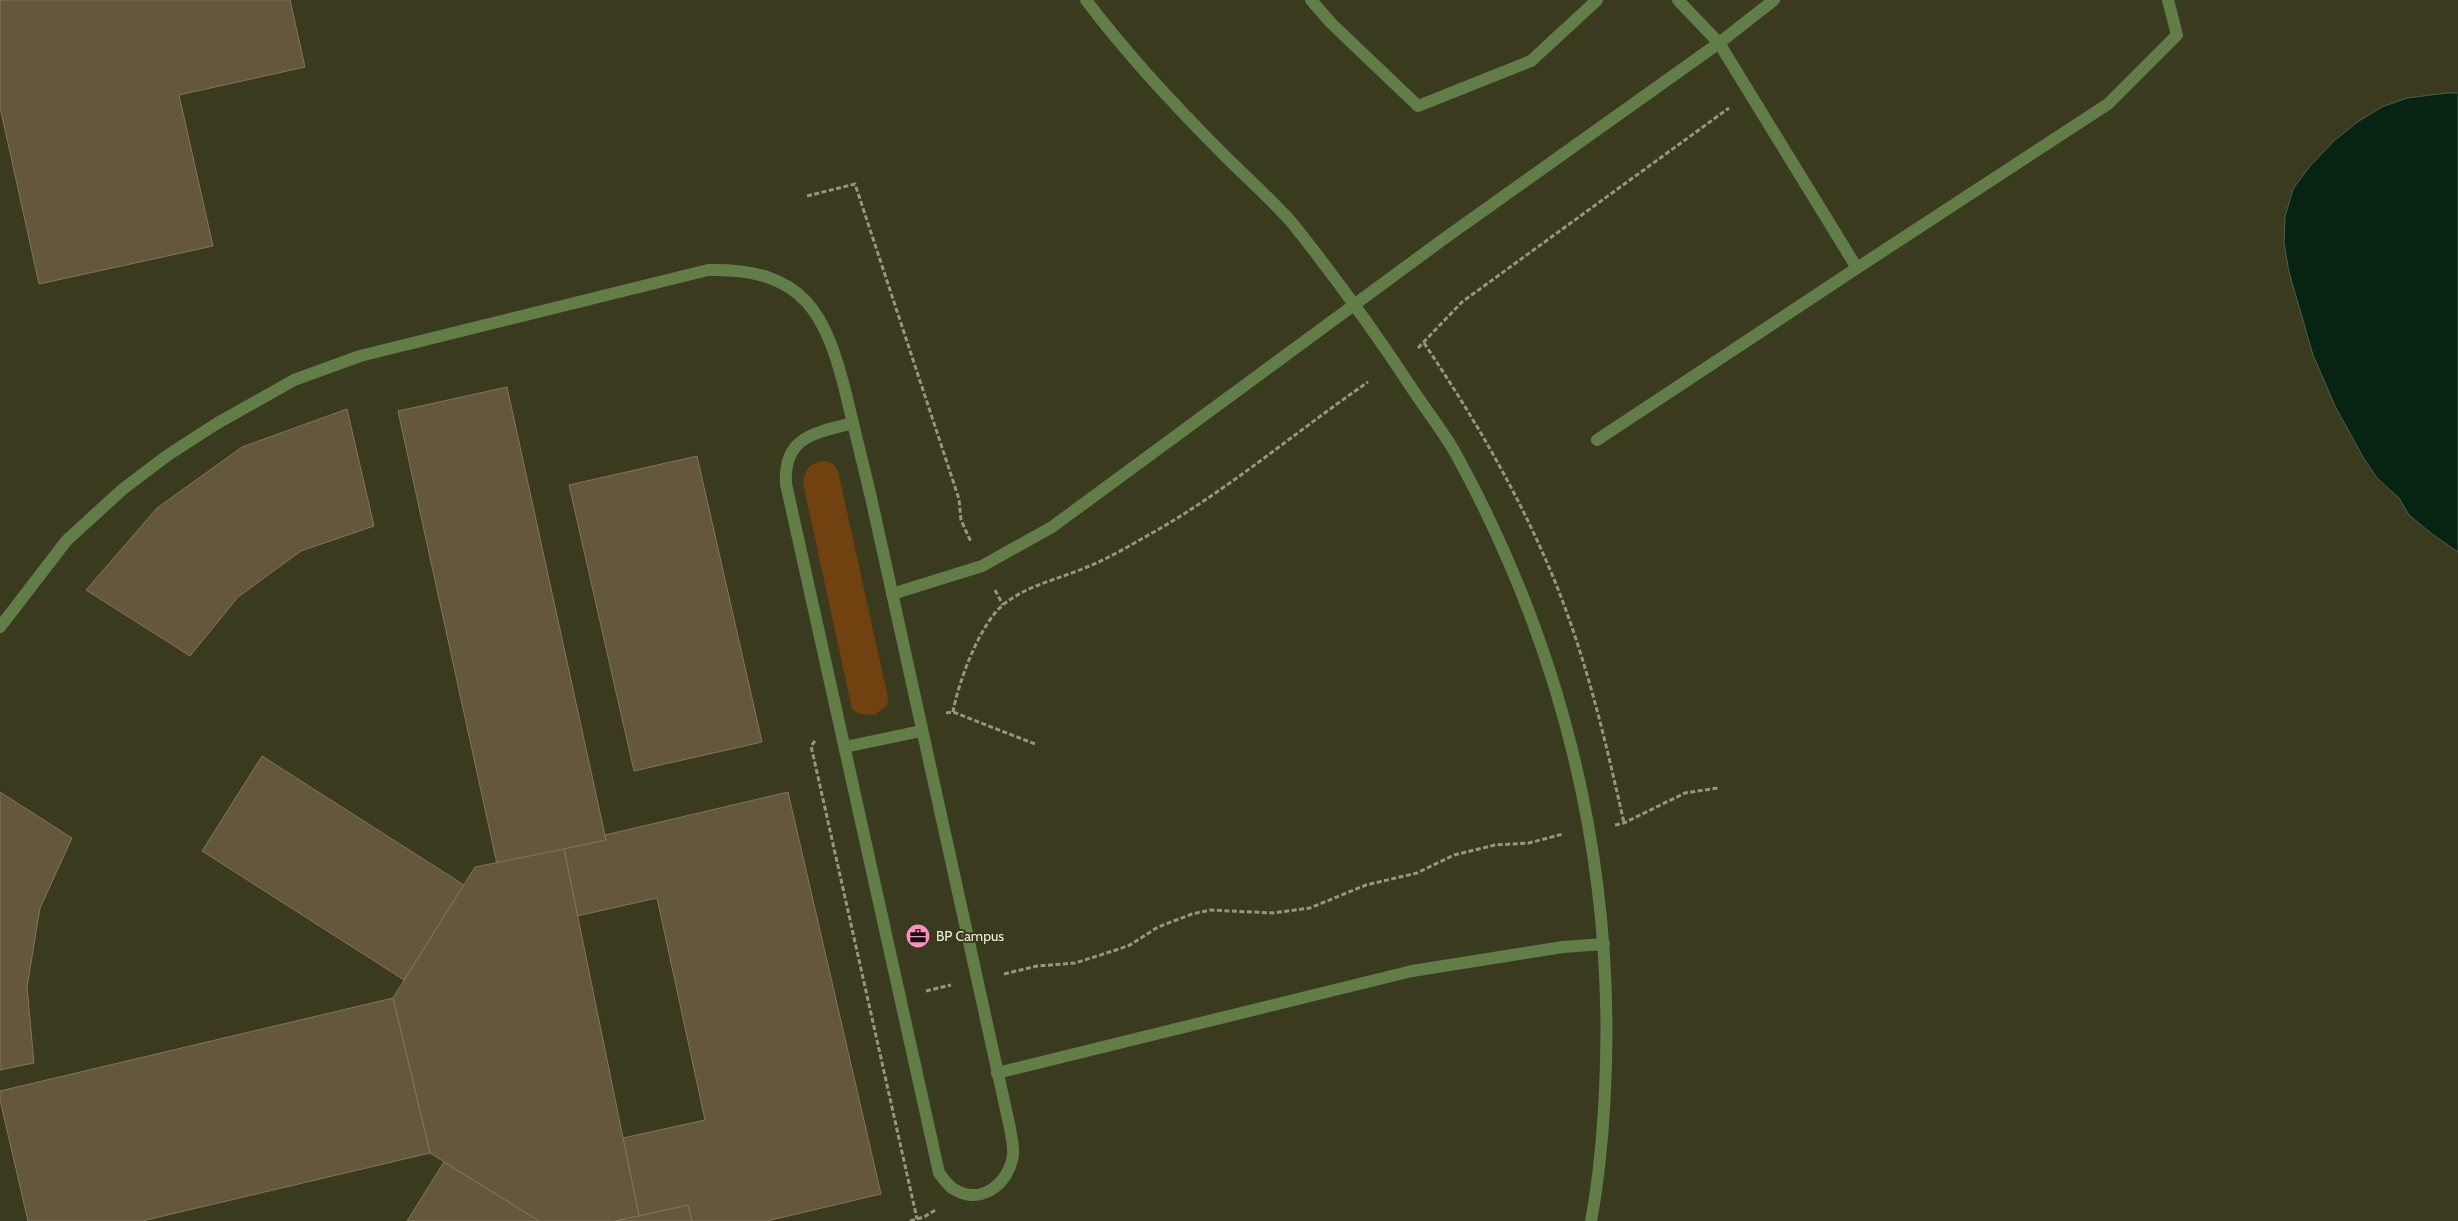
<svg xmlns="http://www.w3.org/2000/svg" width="2458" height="1221" font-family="Cabin,sans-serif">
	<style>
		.green { fill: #714210 }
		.water { fill: #062411; stroke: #4b604d }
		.building { fill: #64573b; stroke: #837559 }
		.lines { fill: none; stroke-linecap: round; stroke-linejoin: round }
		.path { stroke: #969680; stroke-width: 3; stroke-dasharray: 5 2.5; stroke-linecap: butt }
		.minor { stroke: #627d47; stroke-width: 12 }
		.labels { text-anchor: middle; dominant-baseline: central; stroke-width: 4; stroke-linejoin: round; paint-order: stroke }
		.poi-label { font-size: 14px; fill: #ebebda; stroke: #3a3a1e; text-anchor: start }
	</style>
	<rect width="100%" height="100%" fill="#3a3a1e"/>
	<path class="green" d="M 826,461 L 833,464 L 838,471 L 888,698 L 887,705 L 875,715 L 860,714 L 852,709 L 803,483 C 805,468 811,462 826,461 Z"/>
	<path class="water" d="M 2447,93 L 2458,93 L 2458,552 L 2432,534 L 2409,515 L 2399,498 L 2377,478 L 2363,457 L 2335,406 L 2313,355 L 2289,272 L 2284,243 L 2285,217 L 2293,189 L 2310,166 L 2335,140 L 2359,121 L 2382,107 L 2407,98 Z"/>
	<g class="building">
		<path d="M 0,0 L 290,0 L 305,67 L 179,95 L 213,246 L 39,284 L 0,107 Z"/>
		<path d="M 507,387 L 606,840 L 497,864 L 398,411 Z"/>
		<path d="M 347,409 L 374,526 L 301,551 L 238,597 L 190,656 L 86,590 L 157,508 L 242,447 Z"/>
		<path d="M 697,456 L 762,742 L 634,771 L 569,485 Z"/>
		<path d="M 262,756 L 464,885 L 404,980 L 202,851 Z"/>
		<path d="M 0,792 L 72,838 L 40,908 L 27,987 L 34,1063 L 0,1070 Z"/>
		<path d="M 788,792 L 881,1194 L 767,1221 L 692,1221 L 688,1205 L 639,1216 L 623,1138 L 705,1120 L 657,898 L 577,916 L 564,849 L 606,840 L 605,835 Z"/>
		<path d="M 564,849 L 639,1216 L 615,1221 L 539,1221 L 430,1153 L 393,998 L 475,867 Z"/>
		<path d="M 393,998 L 430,1153 L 142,1221 L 28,1221 L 0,1100 L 0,1091 Z"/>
		<path d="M 444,1162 L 539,1221 L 407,1221 Z"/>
		<path d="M 688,1205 L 692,1221 L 615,1221 L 639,1216 Z"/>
	</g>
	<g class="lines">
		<g class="path">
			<path d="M 807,196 L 855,184 L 959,499 L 961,520 L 971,542"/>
			<path d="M 1424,343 C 1473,416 1517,491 1551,572 C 1585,653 1605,738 1624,823"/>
			<path d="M 1418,348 L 1462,302 L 1729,108"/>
			<path d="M 995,590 L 1003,605"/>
			<path d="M 953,712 C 958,683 980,623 1004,604 C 1028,585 1059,579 1087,567 C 1110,558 1132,544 1154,532 C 1229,489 1297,431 1368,382"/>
			<path d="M 946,713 L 953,712 L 1035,744"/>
			<path d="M 815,741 L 811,746 L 814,759 L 917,1219"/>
			<path d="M 1615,825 L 1624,823 L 1685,793 L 1718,788"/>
			<path d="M 1004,974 L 1037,966 L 1075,963 L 1116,950 L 1130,945 L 1158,927 L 1192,914 L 1210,910 L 1273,913 L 1310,908 L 1366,885 L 1417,873 L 1454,855 L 1495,845 L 1529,843 L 1563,834"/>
			<path d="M 926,991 L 951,985"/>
			<path d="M 910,1221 L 924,1217 L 937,1209"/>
		</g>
		<g class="minor">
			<path d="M 1086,0 C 1128,56 1175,106 1224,155 C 1247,178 1272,200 1293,224 C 1336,278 1377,335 1415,393 C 1429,414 1445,434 1457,456 C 1564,652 1616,867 1605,1090 C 1603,1134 1599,1178 1591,1221"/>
			<path d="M 1311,0 L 1331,23 L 1418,106 L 1531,61 L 1597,0"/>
			<path d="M 1678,0 L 1719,43 L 1857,268 L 2108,104 L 2177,35 L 2168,0"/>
			<path d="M 1597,440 L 1857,268"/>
			<path d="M 892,594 L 982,566 L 1052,527 L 1445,238 L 1719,43 L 1774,0"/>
			<path d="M 0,627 L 67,540 L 123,489 L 168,455 L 216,424 L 294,380 L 360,356 L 708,270 C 805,268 826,313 847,398 C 855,433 864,467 872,502 L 1010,1128 C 1011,1136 1014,1147 1013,1155 C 1009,1184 980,1207 952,1188 C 947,1184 943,1178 939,1173 L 786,484 C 783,437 814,433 853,423"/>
			<path d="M 845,747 L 921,731"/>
			<path d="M 997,1073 L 1412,971 L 1563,947 L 1604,944"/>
		</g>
	</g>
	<defs>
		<symbol id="office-disc" viewBox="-11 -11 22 22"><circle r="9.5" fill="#fe8ebd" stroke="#3a3a1e"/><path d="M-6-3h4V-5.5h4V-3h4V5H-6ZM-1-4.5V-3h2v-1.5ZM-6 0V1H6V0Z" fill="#111"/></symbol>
	</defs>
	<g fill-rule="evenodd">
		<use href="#office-disc" x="904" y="922" width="28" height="28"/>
	</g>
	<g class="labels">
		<g class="poi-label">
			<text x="936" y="936">BP Campus</text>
		</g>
	</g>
</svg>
